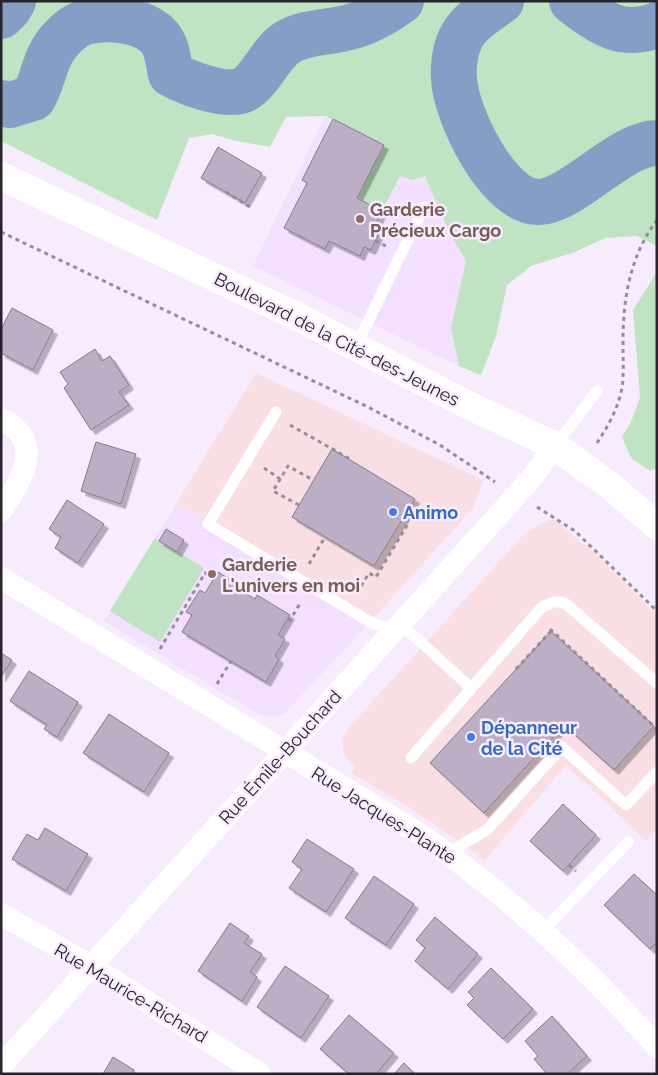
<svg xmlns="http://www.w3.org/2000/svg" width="658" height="1075" font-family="Raleway,sans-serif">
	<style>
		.commercial { fill: #f9dfe3 }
		.built { fill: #f3e0fe }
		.green { fill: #c0e3c4 }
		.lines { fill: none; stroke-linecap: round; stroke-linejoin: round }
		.river { stroke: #869ec5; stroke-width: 46 }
		.building { fill: #bcaec4; stroke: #86798e; filter: url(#shadow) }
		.path { stroke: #968d9b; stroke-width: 3; stroke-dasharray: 4 4; stroke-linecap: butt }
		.service { stroke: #fff; stroke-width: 11 }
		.minor { stroke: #fff; stroke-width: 22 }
		.secondary { stroke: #fff; stroke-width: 28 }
		.education-dot { fill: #8d6e63; stroke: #f7ebfe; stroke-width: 2 }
		.shop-dot { fill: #3f7fe0; stroke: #f7ebfe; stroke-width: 2 }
		.labels { text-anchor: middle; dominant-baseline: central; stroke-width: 5; stroke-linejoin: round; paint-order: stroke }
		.education-label { font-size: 18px; font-weight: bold; fill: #785e54; stroke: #f7ebfe; text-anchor: start }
		.street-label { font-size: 18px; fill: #29242c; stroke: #f7ebfe }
		.shop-label { font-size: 18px; font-weight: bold; fill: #366cbe; stroke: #f7ebfe; text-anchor: start }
	</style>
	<defs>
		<filter id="shadow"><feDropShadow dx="4.5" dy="4.5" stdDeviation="0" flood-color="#0004"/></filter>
	</defs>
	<rect width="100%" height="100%" fill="#f7ebfe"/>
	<g class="commercial">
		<path d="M 256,373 L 483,480 L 473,508 L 370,622 L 176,504 Z"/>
		<path d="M 553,518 L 600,558 L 657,615 L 657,829 L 646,841 L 566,765 L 485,860 L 412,809 L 351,773 L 355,768 L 344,754 L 342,744 L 344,735 L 351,725 L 526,532 Z"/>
	</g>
	<g class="built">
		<path d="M 368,87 L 425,176 L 449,232 L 467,261 L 451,328 L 459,366 L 253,266 L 325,116 L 333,119 Z"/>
		<path d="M 176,504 L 370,622 L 285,713 L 275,717 L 263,716 L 249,709 L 104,621 Z"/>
	</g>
	<g class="green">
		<path d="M 1,1 L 657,1 L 657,246 L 637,236 L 605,238 L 575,252 L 531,266 L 507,285 L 496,336 L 481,375 L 459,366 L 451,328 L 466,261 L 449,232 L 425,176 L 413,180 L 400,176 L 382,211 L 357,198 L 384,144 L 325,116 L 286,117 L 270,147 L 232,140 L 212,134 L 189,138 L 157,220 L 1,141 Z"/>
		<path d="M 657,272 L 657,468 L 650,471 L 631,458 L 622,437 L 630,424 L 640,398 L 633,310 Z"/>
		<path d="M 155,538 L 204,568 L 160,642 L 110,611 Z"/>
	</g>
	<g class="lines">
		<g class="river">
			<path d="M 501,1 C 486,12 467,23 460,40 C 455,50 453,67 454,78 C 455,113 498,203 539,202 C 573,201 620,143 657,143"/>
			<path d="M 572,1 C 600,22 620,39 657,25"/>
			<path d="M 1,16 L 9,8 L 13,1"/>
			<path d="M 1,103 L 10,105 L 33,98 C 43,82 44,61 56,45 C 64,35 74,25 86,22 C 107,16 144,20 159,37 C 168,47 168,62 171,74 C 187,83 222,96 240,91 C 259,86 269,53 288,42 C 307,31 329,33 350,27 C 369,22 386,12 401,1"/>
		</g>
	</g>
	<g class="building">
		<path d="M 333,119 L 384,145 L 357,198 L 382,211 L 373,229 L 379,233 L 371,250 L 364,247 L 360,256 L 329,241 L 325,249 L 284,228 L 307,183 L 302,180 Z"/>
		<path d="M 218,147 L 262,173 L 245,203 L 201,178 Z"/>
		<path d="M 12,308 L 53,330 L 33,370 L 1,353 L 1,329 Z"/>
		<path d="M 95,349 L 102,361 L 110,356 L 129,385 L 119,392 L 129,405 L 91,430 L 64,388 L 68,384 L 60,372 Z"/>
		<path d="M 96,442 L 136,454 L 121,504 L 81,491 Z"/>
		<path d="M 332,449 L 415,499 L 374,566 L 292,517 Z"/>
		<path d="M 67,500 L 104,524 L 78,563 L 55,548 L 61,537 L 49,529 Z"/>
		<path d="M 166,529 L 184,540 L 177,552 L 159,541 Z"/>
		<path d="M 218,572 L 237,584 L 235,587 L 255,599 L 257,595 L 290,615 L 278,635 L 285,639 L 275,656 L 279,659 L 266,682 L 182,632 L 192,615 L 186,612 L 200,590 L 205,593 Z"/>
		<path d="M 551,631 L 654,726 L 614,770 L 564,725 L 484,813 L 430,763 Z"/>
		<path d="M 1,653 L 12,660 L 1,677 Z"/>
		<path d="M 29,671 L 78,702 L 57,737 L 44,729 L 47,725 L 10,701 Z"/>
		<path d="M 109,714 L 169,753 L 144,792 L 83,753 Z"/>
		<path d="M 563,804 L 596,835 L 563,871 L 530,841 Z"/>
		<path d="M 45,828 L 88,854 L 66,891 L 12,859 L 27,834 L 38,840 Z"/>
		<path d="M 307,839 L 354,869 L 326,912 L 289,888 L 302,869 L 292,862 Z"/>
		<path d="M 634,874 L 657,895 L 657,942 L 650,949 L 604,905 Z"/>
		<path d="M 374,876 L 414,904 L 386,945 L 345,918 Z"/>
		<path d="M 435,917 L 478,954 L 448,989 L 415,961 L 425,948 L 416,940 Z"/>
		<path d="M 230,923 L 249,936 L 244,943 L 262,954 L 250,972 L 257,977 L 242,1001 L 198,971 Z"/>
		<path d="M 285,966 L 329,996 L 301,1038 L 257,1007 Z"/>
		<path d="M 491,968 L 533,1009 L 503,1039 L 467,1005 L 474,998 L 468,992 Z"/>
		<path d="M 349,1015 L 394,1053 L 376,1074 L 349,1074 L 320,1049 Z"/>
		<path d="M 552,1016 L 587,1056 L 567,1074 L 547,1074 L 534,1059 L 538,1056 L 525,1041 Z"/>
		<path d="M 113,1057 L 134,1070 L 132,1074 L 103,1074 Z"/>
		<path d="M 404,1063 L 415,1074 L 394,1074 Z"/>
	</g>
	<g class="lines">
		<g class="path">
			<path d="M 226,192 L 250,207"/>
			<path d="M 1,232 L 368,407 L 440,445 L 495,482"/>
			<path d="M 375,241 L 386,246"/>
			<path d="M 290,425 L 350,459"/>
			<path d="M 597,443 C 608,426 618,409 622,388 C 624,373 623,358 623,342 C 623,298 630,256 657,220"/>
			<path d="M 264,468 L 280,479"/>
			<path d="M 299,505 L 273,491 L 288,466 L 313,480"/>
			<path d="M 537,507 L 575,531 L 657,611"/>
			<path d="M 309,564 L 325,537"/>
			<path d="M 357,593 L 369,573 L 376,577 L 409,522 L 403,518"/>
			<path d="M 288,619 L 290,620 L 301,602"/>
			<path d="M 550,629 L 657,729"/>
			<path d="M 160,649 L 205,573 L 214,579"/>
			<path d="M 516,669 L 551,631"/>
			<path d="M 217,684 L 231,661"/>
			<path d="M 569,865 L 576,871"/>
		</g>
		<g class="service">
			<path d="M 356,346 L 424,207"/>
			<path d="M 276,412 L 208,524 L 370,622 L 394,631"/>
			<path d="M 555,446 L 597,391"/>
			<path d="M 401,624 L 471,688"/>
			<path d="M 411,758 L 541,608 C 550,603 556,599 566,604 L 657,683"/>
			<path d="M 451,855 L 461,845 L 487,830 L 562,747 L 626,805 L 657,772"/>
			<path d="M 543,931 L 628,842"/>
		</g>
		<g class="minor">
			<path d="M 1,419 C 46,441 22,481 1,511"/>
			<path d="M 1,578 L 418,833 C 507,894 585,966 657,1047"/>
			<path d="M 1,914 L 91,966 L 260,1074"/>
			<path d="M 1,1066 L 531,479 L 555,446"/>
		</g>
		<path class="secondary" d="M 1,176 L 296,316 L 468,405 L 555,446 L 608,484 L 657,526"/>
	</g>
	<g class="education-dot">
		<circle cx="360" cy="219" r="5"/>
		<circle cx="212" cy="574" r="5"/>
	</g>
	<g class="shop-dot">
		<circle cx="393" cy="512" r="5"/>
		<circle cx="471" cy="737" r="5"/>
	</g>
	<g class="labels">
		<g class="education-label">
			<text x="370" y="209">Garderie<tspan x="370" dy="21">Précieux Cargo</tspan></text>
			<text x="222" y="564">Garderie<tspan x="222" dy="21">L'univers en moi</tspan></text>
		</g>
		<g class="street-label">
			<text transform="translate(337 339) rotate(27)">Boulevard de la Cité-des-Jeunes</text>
			<text transform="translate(280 757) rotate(-48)">Rue Émile-Bouchard</text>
			<text transform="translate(384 815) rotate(32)">Rue Jacques-Plante</text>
			<text transform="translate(131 993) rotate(31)">Rue Maurice-Richard</text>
		</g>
		<g class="shop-label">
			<text x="403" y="512">Animo</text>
			<text x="481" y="727">Dépanneur<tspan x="481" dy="21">de la Cité</tspan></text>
		</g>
	</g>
	<rect width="658" height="1075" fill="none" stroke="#29242c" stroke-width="5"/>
</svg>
